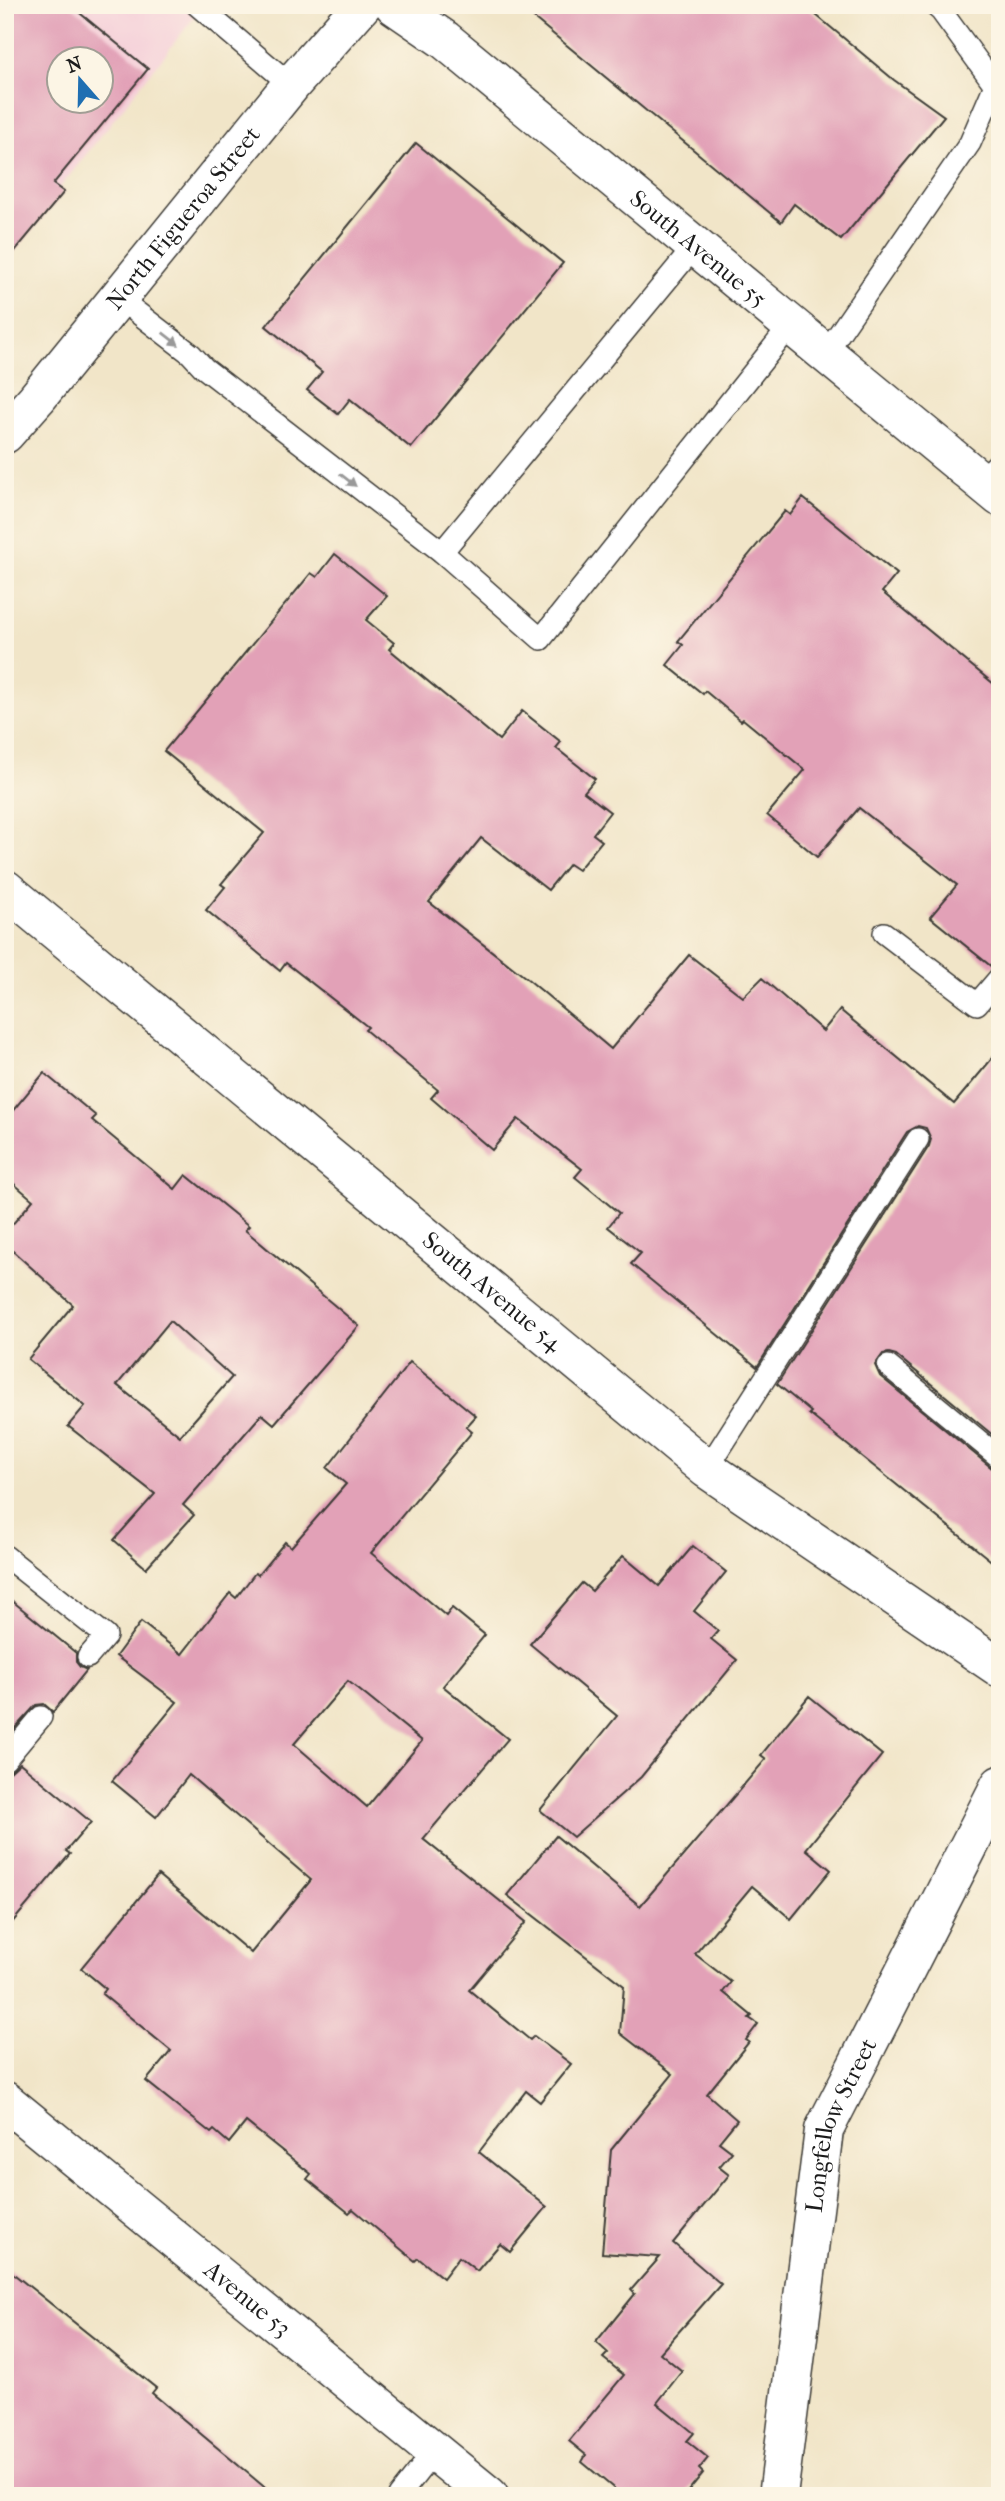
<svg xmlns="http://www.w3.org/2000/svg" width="1005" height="2501" font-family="'IM FELL French Canon',serif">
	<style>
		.built { fill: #f5cfd9; fill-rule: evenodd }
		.building { fill: #e2a1b7; fill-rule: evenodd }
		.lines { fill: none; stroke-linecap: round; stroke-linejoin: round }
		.lane-casing { stroke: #3c3a36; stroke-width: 24 }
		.street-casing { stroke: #3c3a36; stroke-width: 41 }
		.secondary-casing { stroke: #3c3a36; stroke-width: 41 }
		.lane { stroke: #fff; stroke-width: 21 }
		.street { stroke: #fff; stroke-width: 38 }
		.secondary { stroke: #fff; stroke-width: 38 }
		.oneway { fill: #999 }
		.labels { text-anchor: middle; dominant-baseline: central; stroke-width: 7; stroke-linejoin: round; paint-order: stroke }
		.street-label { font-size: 24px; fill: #1c1c1c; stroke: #fcf5e5 }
	</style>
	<rect width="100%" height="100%" fill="#fcf5e5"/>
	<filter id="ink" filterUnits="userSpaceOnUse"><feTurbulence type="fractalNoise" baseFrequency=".0143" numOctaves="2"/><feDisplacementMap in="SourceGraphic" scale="14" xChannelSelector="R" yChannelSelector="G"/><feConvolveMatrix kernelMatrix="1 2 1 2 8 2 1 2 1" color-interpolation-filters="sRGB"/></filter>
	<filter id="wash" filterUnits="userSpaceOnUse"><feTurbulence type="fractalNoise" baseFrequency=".00686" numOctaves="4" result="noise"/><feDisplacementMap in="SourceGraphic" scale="28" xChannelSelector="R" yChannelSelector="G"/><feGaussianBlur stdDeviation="1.57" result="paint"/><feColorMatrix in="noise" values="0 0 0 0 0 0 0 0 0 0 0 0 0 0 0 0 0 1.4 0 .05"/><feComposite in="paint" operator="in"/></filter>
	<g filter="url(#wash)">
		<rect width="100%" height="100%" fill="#f1e5c8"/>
		<path class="built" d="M 5,5 L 204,5 L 5,257 ZM 60,60 L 102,60 L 102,102 L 60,102 Z"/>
		<g id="blocks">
			<g class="building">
				<path d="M 5,5 L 70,5 L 148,69 L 53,184 L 64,192 L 5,263 ZM 60,60 L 102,60 L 102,102 L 60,102 Z"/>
				<path d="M 518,5 L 804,5 L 894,80 L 944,116 L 841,240 L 794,204 L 781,222 Z"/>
				<path d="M 416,143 L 563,263 L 411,448 L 350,399 L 338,414 L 307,390 L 322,372 L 266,326 Z"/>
				<path d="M 803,498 L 897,574 L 882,592 L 1000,689 L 1000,964 L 992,967 L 930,917 L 957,885 L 859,808 L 817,857 L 767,815 L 805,770 L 743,719 L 741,721 L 705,691 L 703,694 L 667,665 L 683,645 L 678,641 L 785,511 L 790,515 Z"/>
				<path d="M 335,554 L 387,596 L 366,620 L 394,643 L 389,649 L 499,740 L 522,711 L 561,742 L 556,748 L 595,779 L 584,792 L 610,812 L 593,834 L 602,841 L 578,870 L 569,864 L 548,890 L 481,838 L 429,902 L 530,981 L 611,1049 L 689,955 L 743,997 L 762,978 L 823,1031 L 840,1010 L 954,1104 L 1000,1049 L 1000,1441 L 896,1355 L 889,1353 L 883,1354 L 875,1365 L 880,1376 L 992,1468 L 1000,1471 L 1000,1568 L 809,1414 L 811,1412 L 777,1384 L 929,1146 L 931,1139 L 926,1128 L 918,1126 L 907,1132 L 757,1367 L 631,1264 L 641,1253 L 608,1227 L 619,1213 L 575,1177 L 582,1169 L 518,1119 L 492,1150 L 431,1098 L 438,1090 L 365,1030 L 368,1027 L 286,963 L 280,971 L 206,910 L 225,887 L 221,884 L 264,833 L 164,751 L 311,573 L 317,577 Z"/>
				<path d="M 44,1073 L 96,1116 L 92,1120 L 175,1189 L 186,1175 L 249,1226 L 245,1230 L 359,1326 L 274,1424 L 262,1414 L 183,1505 L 194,1515 L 146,1568 L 114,1540 L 155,1494 L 68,1426 L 85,1406 L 28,1359 L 73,1305 L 5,1244 L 5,1233 L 33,1200 L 5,1176 L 5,1120 ZM 170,1321 L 232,1377 L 180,1436 L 117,1385 Z"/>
				<path d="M 410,1362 L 476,1416 L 466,1427 L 472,1432 L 371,1553 L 446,1616 L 452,1608 L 485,1635 L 443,1686 L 508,1739 L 423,1839 L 526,1922 L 469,1990 L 530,2040 L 534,2036 L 571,2064 L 540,2102 L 526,2091 L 479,2152 L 547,2207 L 510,2252 L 500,2244 L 477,2271 L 459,2257 L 443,2278 L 418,2258 L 415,2261 L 353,2209 L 349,2213 L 307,2179 L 311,2174 L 246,2122 L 229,2143 L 214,2130 L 211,2133 L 146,2081 L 171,2051 L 102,1994 L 106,1989 L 81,1968 L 158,1875 L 251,1953 L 311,1880 L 189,1775 L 156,1817 L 112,1781 L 177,1702 L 116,1656 L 141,1622 L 182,1654 L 230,1593 L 236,1598 L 255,1573 L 258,1575 L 285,1542 L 291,1547 L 346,1484 L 327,1468 ZM 348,1681 L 422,1741 L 367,1807 L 294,1744 Z"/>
				<path d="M 693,1546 L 726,1572 L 694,1611 L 718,1631 L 711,1639 L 737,1660 L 641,1777 L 573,1837 L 540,1810 L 617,1716 L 530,1644 L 582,1583 L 592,1591 L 623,1556 L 659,1586 Z"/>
				<path d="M 5,1595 L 76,1653 L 76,1662 L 80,1667 L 87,1670 L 53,1712 L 44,1704 L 36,1705 L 5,1739 Z"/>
				<path d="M 809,1696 L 882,1755 L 806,1849 L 831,1870 L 791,1919 L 752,1886 L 695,1954 L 731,1982 L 723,1992 L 752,2016 L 749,2018 L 758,2024 L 746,2040 L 749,2042 L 707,2094 L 737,2120 L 719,2142 L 732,2152 L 719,2167 L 729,2175 L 673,2243 L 721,2284 L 660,2353 L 682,2371 L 657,2403 L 694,2433 L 687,2441 L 708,2458 L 699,2469 L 703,2473 L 684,2496 L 623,2496 L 582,2462 L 586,2455 L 569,2441 L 624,2375 L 603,2358 L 608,2353 L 596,2342 L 635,2294 L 631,2290 L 660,2257 L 602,2253 L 611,2150 L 673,2074 L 620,2033 L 624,1986 L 507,1895 L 556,1836 L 640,1906 L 766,1759 L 761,1755 Z"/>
				<path d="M 20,1763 L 91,1822 L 66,1851 L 70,1854 L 5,1931 L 5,1773 L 10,1772 Z"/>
				<path d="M 5,2267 L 156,2388 L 152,2393 L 275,2496 L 5,2496 Z"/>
			</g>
		</g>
	</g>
	<g filter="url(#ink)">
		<use href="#blocks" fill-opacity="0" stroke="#3c3a36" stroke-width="2"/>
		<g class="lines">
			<defs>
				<g id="lane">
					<path d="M 197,5 L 291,85"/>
					<path d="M 117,297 L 191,354 L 204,368 L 442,552 L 541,639 L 791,325"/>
					<path d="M 825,354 L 970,143 L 995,85 L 941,11 L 934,5"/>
					<path d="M 981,481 L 1000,461"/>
					<path d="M 442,552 L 695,246"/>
					<path d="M 884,933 L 977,1004 L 1000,977"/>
					<path d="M 888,1366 L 1000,1458"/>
					<path d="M 707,1469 L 918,1139"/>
					<path d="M 5,1556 L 106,1636 L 88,1657"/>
					<path d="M 5,1760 L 41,1717"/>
					<path d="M 399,2496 L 433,2453"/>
				</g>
				<g id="street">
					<path id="s1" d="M 394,5 L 445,40 L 1000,497"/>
					<path id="s2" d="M 5,889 L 707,1469 L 1000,1668"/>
					<path id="s3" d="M 5,2101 L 489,2496"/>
					<path id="s4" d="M 778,2496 L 824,2130 L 1000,1785"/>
				</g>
				<g id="secondary">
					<path id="s5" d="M 5,434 L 37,398 L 291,85 L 362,5"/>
				</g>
			</defs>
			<use href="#lane" class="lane-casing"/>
			<use href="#street" class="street-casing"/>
			<use href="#secondary" class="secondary-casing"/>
			<use href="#lane" class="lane"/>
			<use href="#street" class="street"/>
			<use href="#secondary" class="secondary"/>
		</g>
		<defs><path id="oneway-solid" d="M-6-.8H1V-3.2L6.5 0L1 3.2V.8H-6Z" transform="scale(1.75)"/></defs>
		<g class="oneway">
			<use href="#oneway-solid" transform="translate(171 339) rotate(38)"/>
			<use href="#oneway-solid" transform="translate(348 480) rotate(38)"/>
		</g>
	</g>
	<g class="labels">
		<g class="street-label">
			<text stroke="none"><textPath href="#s5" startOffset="280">North Figueroa Street</textPath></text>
			<text stroke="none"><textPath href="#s1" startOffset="390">South Avenue 55</textPath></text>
			<text stroke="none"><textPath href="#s2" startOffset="632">South Avenue 54</textPath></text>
			<text stroke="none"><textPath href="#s4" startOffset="378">Longfellow Street</textPath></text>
			<text stroke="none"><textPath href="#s3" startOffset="313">Avenue 53</textPath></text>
		</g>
	</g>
	<rect width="1005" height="2501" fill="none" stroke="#fcf5e5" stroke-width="28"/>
	<g transform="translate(80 80) rotate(340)"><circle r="33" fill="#fcf5e5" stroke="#a29e95" stroke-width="2"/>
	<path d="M0-5L12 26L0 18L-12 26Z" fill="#1f6fb2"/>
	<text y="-10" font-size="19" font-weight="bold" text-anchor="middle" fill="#1c1c1c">N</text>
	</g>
</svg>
